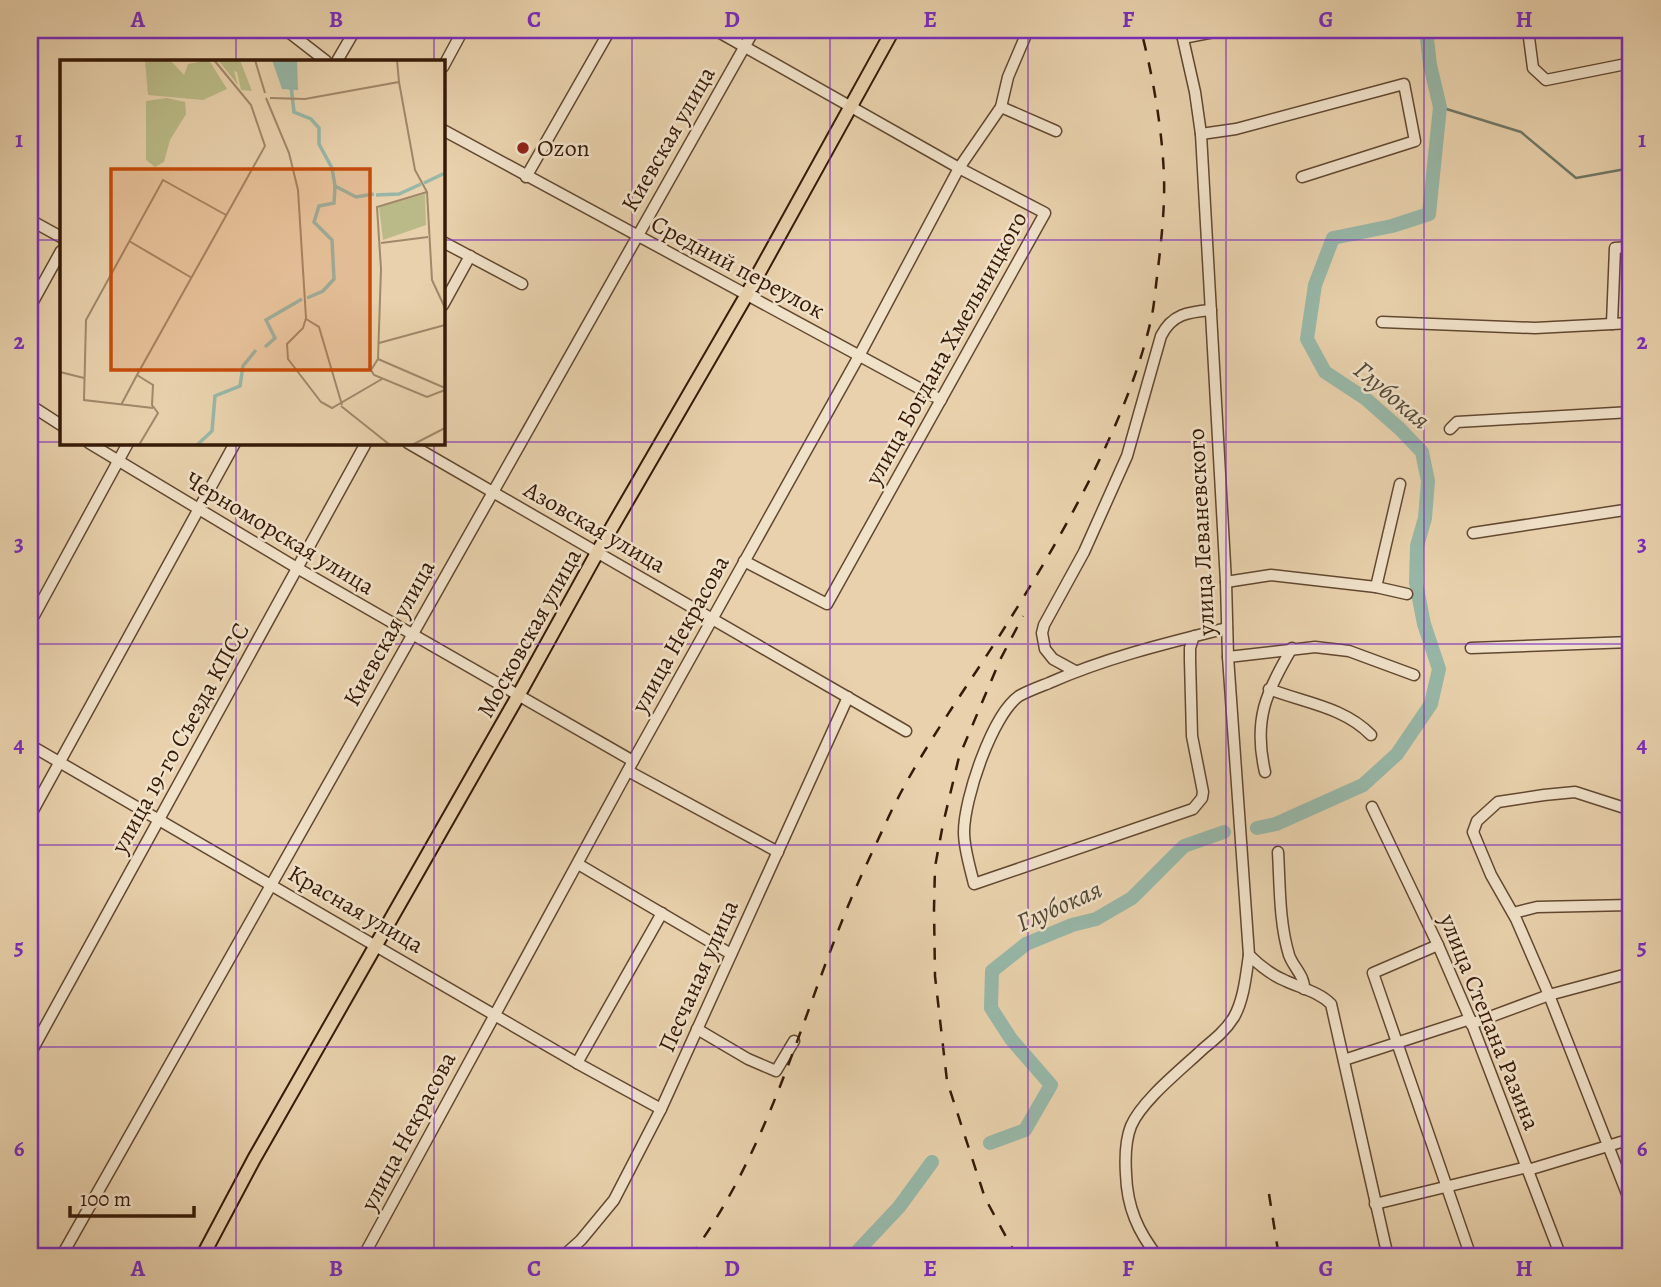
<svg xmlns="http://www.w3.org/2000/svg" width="1661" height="1287" font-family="Alegreya,serif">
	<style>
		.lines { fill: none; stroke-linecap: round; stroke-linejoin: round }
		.stream { stroke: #707868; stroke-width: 2.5 }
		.river { stroke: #97b7a8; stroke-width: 14 }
		.minor-casing { stroke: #624830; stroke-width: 13 }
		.major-casing { stroke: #361a07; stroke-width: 16 }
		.minor { stroke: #f0e1c9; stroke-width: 10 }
		.major { stroke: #e8d1ac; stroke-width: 12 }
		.rail { stroke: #361a07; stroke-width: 2.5; stroke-dasharray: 12 12; stroke-linecap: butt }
		.grid { fill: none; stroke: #7b2cbf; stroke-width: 2; stroke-opacity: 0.55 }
		.poi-dot { fill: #8f2418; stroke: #f0e1c9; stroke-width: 2.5 }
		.labels { text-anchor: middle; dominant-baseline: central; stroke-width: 5; stroke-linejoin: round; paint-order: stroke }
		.street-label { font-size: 24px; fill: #361a07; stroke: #f0e1c9 }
		.poi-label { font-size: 24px; fill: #361a07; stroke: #f0e1c9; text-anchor: start }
		.water-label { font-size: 26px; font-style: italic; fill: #534937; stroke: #f0e1c9 }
		.inset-river { fill: none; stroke: #97b7a8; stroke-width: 3.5 }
		.inset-road { fill: none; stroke: #a1886a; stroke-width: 2 }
		.view { fill: #c44c0b; fill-opacity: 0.15; stroke: #c44c0b; stroke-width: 3.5 }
		.inset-edge { fill: none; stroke: #361a07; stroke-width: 3.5 }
		.neatline { fill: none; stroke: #7b2cbf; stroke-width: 2.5 }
		.grid-label { font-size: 23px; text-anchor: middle; font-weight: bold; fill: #7b2cbf }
	</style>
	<rect width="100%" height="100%" fill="#e8d1ac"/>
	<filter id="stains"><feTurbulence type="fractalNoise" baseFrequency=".00286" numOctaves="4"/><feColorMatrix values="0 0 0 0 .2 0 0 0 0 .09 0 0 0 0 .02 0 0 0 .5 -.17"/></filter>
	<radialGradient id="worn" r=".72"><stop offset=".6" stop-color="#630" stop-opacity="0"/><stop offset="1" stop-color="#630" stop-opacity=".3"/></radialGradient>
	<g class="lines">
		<path class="stream" d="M 1440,107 L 1521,132 L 1576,178 L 1631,168"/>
		<g class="river">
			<path d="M 1257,828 L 1276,824 L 1363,785 L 1397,754 L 1431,704 L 1439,669 L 1424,624 L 1416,583 L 1417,546 L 1425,518 L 1428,481 L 1422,452 L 1400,429 L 1366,399 L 1325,372 L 1307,339 L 1315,285 L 1333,238 L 1392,226 L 1429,214 L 1440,107 L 1430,65 L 1426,30"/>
			<path d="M 990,1143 L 1025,1130 L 1051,1085 L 1011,1039 L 991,1008 L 992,971 L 1026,944 L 1072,925 L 1096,919 L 1132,898 L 1184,846 L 1224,832"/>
			<path d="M 852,1257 L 899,1207 L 932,1162"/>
		</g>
		<defs>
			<g id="minor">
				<path d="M 286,30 L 326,61"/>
				<path d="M 715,30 L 959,168 L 1045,213 L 827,604 L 744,561"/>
				<path d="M 1528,30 L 1533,68 L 1546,80 L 1631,63"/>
				<path d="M 1183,38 L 1224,30"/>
				<path d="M 337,61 L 355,30"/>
				<path d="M 443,67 L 463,30"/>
				<path d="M 1001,107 L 1056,131"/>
				<path d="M 443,130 L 941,400"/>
				<path d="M 1201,134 L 1236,129 L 1404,84 L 1415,141 L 1302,177"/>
				<path d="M 526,177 L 610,30"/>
				<path d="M 30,220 L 61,237"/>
				<path d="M 443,242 L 522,284"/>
				<path d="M 443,305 L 470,256"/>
				<path d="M 30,307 L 61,251"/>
				<path d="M 1382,322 L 1535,328 L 1631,323"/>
				<path d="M 1612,324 L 1615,248 L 1631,247"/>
				<path d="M 30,405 L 61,425"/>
				<path d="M 1450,429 L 1457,422 L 1631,412"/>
				<path d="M 89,443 L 297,568 L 633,761"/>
				<path d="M 408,443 L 906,731"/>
				<path d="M 1473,533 L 1631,509"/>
				<path d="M 1226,582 L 1271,575 L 1376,587 L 1407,594"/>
				<path d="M 1376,587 L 1400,484"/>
				<path d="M 30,623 L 128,443"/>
				<path d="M 1194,636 L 1190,648 L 1190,660 L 1192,736 L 1203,792 L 1202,798 L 1193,809 L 974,884 C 970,867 964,849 964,832 C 964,799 992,715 1019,696 C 1028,691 1039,687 1049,683 C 1105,658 1167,643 1227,628"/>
				<path d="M 1471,648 L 1631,642"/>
				<path d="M 1228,657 L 1315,647 L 1349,651 L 1414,675"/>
				<path d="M 1075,671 L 1053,659 L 1045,649 L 1042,633 L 1044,625 L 1084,552 L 1127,456 L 1161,336 C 1172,314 1188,312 1211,310"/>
				<path d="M 1269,689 C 1305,703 1344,707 1371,735"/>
				<path d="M 30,745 L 577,1063 L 661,1109"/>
				<path d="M 628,771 L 778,852"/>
				<path d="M 1265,772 C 1253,720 1266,692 1292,648"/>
				<path d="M 1372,807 L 1438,945 L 1470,1019 L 1561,1257"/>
				<path d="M 1631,810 L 1575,792 L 1544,795 L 1498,802 L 1477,821 L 1473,832 L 1491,875 L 1516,919 L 1549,995 L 1631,1204"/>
				<path d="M 30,816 L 235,443"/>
				<path d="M 1278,852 C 1280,885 1279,922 1289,955 C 1293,967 1305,976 1304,989"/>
				<path d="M 578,864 L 731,954"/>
				<path d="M 1513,913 L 1537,907 L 1631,905"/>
				<path d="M 1438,945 L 1373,973 L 1471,1257"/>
				<path d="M 1249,955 C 1260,966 1271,975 1286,981 C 1301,988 1319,992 1331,1004 L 1388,1257"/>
				<path d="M 1471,1024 L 1549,995 L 1631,973"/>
				<path d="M 697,1029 L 748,1059 L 776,1071 L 794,1041"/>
				<path d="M 30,1054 L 366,443"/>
				<path d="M 1344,1060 L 1470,1019"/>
				<path d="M 577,1063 L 662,913"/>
				<path d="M 1528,1170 L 1631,1139"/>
				<path d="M 1375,1204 L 1527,1167"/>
				<path d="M 30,1252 L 40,1257"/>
				<path d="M 61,1257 L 754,30"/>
				<path d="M 363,1257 L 633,761 L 859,356 L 959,168 L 1001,107 L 1008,77 L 1028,30"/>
				<path d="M 562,1257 L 581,1240 L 614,1200 L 661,1109 L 848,697"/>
				<path d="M 1158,1257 C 1138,1232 1127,1207 1126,1174 C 1125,1158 1125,1141 1131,1126 C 1142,1100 1183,1068 1204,1048 C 1215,1039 1226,1030 1234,1017 C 1244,999 1246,975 1249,955 L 1228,657 L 1226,582 L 1201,134 L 1195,92 L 1181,30"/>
			</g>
			<path id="major" d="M 202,1257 L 254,1159 L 518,696 L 597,553 L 746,296 L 893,30"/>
		</defs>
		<use href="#minor" class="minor-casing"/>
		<use href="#major" class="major-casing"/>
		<use href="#minor" class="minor"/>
		<use href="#major" class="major"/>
		<g class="rail">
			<path d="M 1269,1194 L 1279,1257"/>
			<path d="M 690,1257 C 765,1156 796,1036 842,921 C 856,885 873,851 889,816 C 921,749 966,689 1005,627 C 1061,538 1126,425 1150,324 C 1154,309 1155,292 1157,277 C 1161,244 1165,209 1164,176 C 1162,127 1153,77 1141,30"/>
			<path d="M 1017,1257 L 985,1198 L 947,1081 L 935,976 L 934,909 L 935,867 L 943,824 L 959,757 L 1000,660 L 1023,616"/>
		</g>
	</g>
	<path class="grid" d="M 236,30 L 236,61M 434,30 L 434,61M 632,30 L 632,1257M 830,30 L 830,1257M 1028,30 L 1028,1257M 1226,30 L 1226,1257M 1424,30 L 1424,1257M 30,240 L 61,240M 443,240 L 1631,240M 30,442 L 61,442M 443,442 L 1631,442M 236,443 L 236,1257M 434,443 L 434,1257M 30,644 L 1631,644M 30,845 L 1631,845M 30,1047 L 1631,1047"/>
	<circle class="poi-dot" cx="523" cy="148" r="7"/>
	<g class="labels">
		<g class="street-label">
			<text transform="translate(668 139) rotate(-60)">Киевская улица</text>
			<text transform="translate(738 267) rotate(28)">Средний переулок</text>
			<text transform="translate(946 348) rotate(-61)">улица Богдана Хмельницкого</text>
			<text transform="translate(595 527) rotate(30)">Азовская улица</text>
			<text transform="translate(1201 532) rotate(-93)">улица Леваневского</text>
			<text transform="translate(280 533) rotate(31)">Черноморская улица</text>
			<text transform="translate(389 633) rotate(-61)">Киевская улица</text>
			<text transform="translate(529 633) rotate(-61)">Московская улица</text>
			<text transform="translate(680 634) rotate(-61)">улица Некрасова</text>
			<text transform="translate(180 738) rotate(-61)">улица 19-го Съезда КПСС</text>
			<text transform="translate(356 909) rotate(30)">Красная улица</text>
			<text transform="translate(698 976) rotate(-66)">Песчаная улица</text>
			<text transform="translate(1490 1022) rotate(68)">улица Степана Разина</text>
			<text transform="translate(408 1131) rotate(-62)">улица Некрасова</text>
		</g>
		<g class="poi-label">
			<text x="537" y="148">Ozon</text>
		</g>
		<g class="water-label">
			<text transform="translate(1392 395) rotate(40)">Глубокая</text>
			<text transform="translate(1059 906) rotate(-24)">Глубокая</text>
		</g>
	</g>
	<g transform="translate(60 60)">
		<rect width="385" height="385" fill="#e8d1ac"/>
		<path d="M 85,0 L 110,0 L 124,15 L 128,4 L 149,0 L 167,29 L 143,40 L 88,35 ZM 158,0 L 180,0 L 192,31 L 181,30 L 177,12 L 174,11 L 178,25 ZM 107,38 L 125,42 L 126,54 L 110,80 L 104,102 L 95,107 L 86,100 L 86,41 ZM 365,134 L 366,165 L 323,180 L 319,147 Z" fill="#b9ba87"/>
		<path d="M 212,0 L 237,0 L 238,30 L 222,29 Z" fill="#97b7a8"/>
		<path class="inset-river" d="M 231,26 L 234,52 L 251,59 L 259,68 L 259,84 L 272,108 L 275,126 L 274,143 L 259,146 L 254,162 L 272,180 L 274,219 L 263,231 L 247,238M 364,123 L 385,113M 275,126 L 296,137 L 314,134M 316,135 L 339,134 L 361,124M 205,287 L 215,278 L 206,260 L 242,239M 137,385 L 152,371 L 155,336 L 180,326 L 183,306 L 196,290"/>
		<path class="inset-road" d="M 195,0 L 205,33M 337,0 L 339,22M 206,38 L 229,93 L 238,130 L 246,258 L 243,268 L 227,284 L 228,299 L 261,342 L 272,348 L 322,319M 210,38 L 245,39 L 339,22 L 355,110 L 367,132 L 372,220 L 385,248M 367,132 L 317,147 L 321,209 L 318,299 L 385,328M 69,181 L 132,218M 321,183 L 368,177M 246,259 L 259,267 L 282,345M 319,283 L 385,265M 318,299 L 311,310 L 314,315 L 367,337 L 385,330M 0,312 L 24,318M 61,345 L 77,315M 281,346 L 330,385M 93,348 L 24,340 L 26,260 L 103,120 L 166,155M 79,385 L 98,353 L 92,345 L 93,325 L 77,315 L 205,86 L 191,45 L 154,0M 352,385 L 385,368"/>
		<path class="view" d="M 51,109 L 310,109 L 310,310 L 51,310 Z"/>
		<rect width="385" height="385" class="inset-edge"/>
	</g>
	<rect width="1661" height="1287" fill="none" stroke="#e8d1ac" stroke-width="77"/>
	<path d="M70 1206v10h124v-10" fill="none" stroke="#361a07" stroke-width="3.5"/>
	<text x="80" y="1206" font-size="21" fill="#361a07" stroke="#f0e1c9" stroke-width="5" paint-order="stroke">100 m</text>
	<rect x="38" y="38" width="1584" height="1210" class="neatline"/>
	<g class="grid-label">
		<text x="138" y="27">A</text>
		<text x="336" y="27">B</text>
		<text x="534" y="27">C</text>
		<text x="732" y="27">D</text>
		<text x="930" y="27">E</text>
		<text x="1128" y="27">F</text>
		<text x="1326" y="27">G</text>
		<text x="1524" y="27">H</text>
		<text x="19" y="147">1</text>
		<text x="1642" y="147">1</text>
		<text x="19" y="349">2</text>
		<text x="1642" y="349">2</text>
		<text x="19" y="551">3</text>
		<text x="1642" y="551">3</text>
		<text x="19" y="752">4</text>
		<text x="1642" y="752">4</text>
		<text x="19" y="954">5</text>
		<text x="1642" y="954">5</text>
		<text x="19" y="1156">6</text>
		<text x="1642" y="1156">6</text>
		<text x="138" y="1276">A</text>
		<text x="336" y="1276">B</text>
		<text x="534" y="1276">C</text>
		<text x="732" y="1276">D</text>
		<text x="930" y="1276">E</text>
		<text x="1128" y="1276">F</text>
		<text x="1326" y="1276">G</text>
		<text x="1524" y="1276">H</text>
	</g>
	<rect width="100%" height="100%" filter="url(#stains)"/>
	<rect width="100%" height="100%" fill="url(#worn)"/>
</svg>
